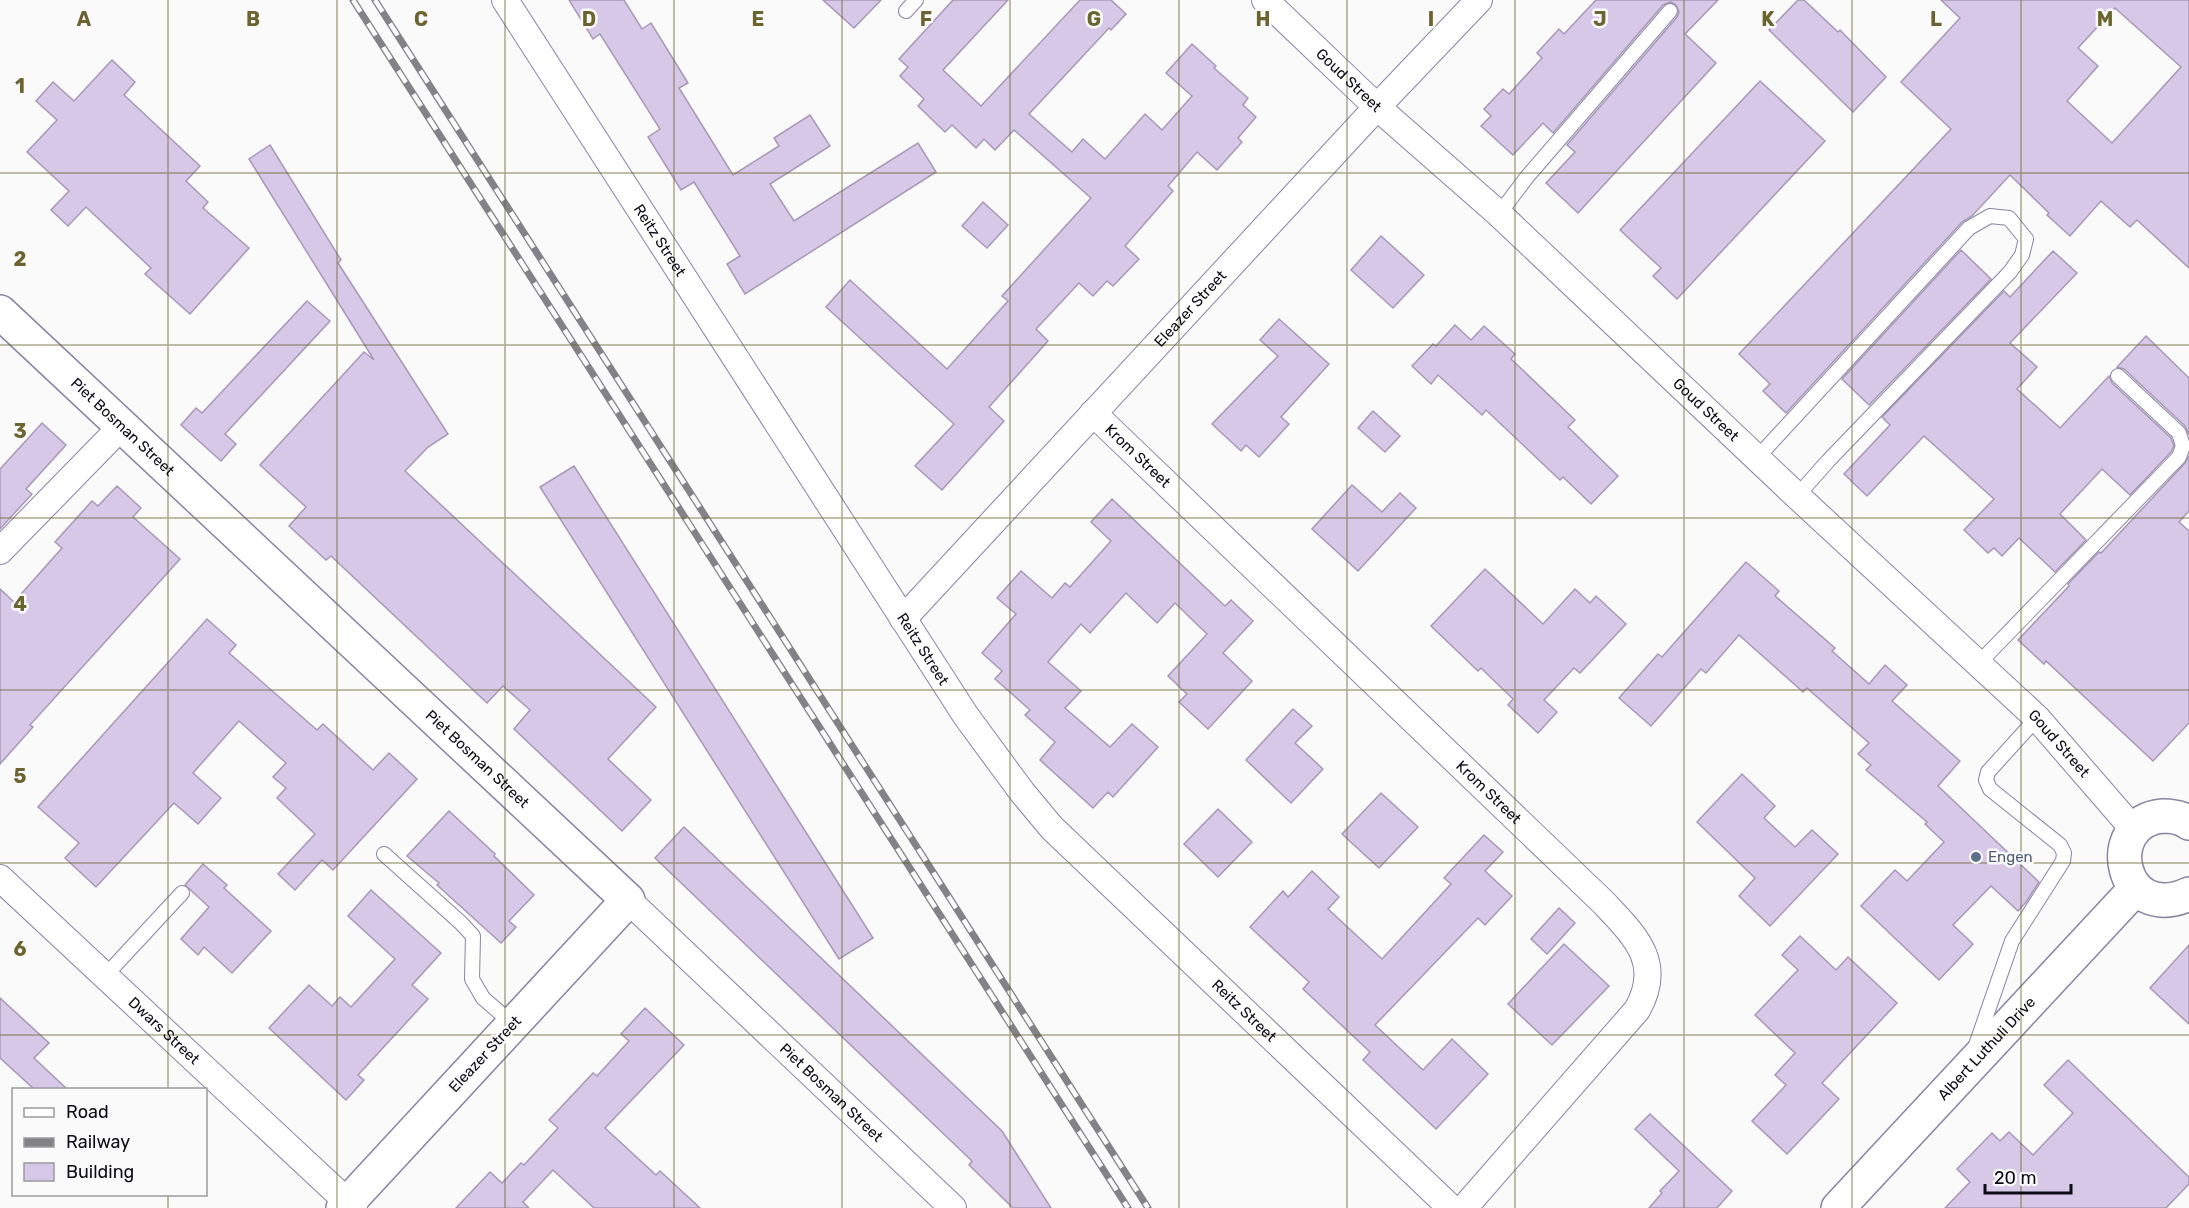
<svg xmlns="http://www.w3.org/2000/svg" width="2189" height="1208" font-family="Rubik,sans-serif">
	<style>
		.building { fill: #d8c8e8; stroke: #a798b7; stroke-width: 1.5; fill-rule: evenodd }
		.lines { fill: none; stroke-linecap: round; stroke-linejoin: round }
		.service-casing { stroke: #8984a3; stroke-width: 16 }
		.minor-casing { stroke: #8984a3; stroke-width: 28 }
		.tertiary-casing { stroke: #8984a3; stroke-width: 36 }
		.primary-casing { stroke: #8984a3; stroke-width: 36 }
		.service { stroke: #fff; stroke-width: 14 }
		.minor { stroke: #fff; stroke-width: 26 }
		.tertiary { stroke: #fff; stroke-width: 33 }
		.primary { stroke: #fff; stroke-width: 33 }
		.rail-casing { stroke: #838288; stroke-width: 7 }
		.rail { stroke: #fafafa; stroke-width: 4.5; stroke-dasharray: 14; stroke-linecap: butt }
		.grid { fill: none; stroke: #6b6430; stroke-width: 1.5; stroke-opacity: 0.55 }
		.service-dot { fill: #5c6f8a; stroke: #fafafa; stroke-width: 2 }
		.labels { text-anchor: middle; dominant-baseline: central; stroke-width: 5; stroke-linejoin: round; paint-order: stroke }
		.street-label { font-size: 15px; fill: #0d0b16; stroke: #fafafa }
		.service-label { font-size: 15px; fill: #4e5e75; stroke: #fafafa; text-anchor: start }
		.grid-label { font-size: 20px; text-anchor: middle; font-weight: bold; fill: #6b6430; stroke: #fafafa; stroke-width: 5; stroke-linejoin: round; paint-order: stroke }
	</style>
	<rect width="100%" height="100%" fill="#fafafa"/>
	<g class="building">
		<path d="M 569,0 L 624,0 L 642,29 L 651,23 L 688,83 L 679,88 L 733,175 L 779,146 L 774,138 L 810,115 L 830,146 L 770,184 L 794,221 L 918,143 L 936,172 L 745,294 L 727,264 L 740,256 L 694,182 L 681,190 L 648,137 L 660,129 L 600,34 L 593,39 Z"/>
		<path d="M 823,0 L 881,0 L 854,28 Z"/>
		<path d="M 953,0 L 1008,0 L 943,70 L 981,106 L 1080,0 L 1111,0 L 1126,14 L 1111,30 L 1109,28 L 1029,114 L 1072,152 L 1083,139 L 1105,159 L 1145,114 L 1162,130 L 1192,96 L 1166,73 L 1192,44 L 1216,66 L 1214,68 L 1248,98 L 1243,105 L 1256,117 L 1238,138 L 1242,142 L 1217,170 L 1197,152 L 1168,186 L 1173,191 L 1125,246 L 1139,259 L 1113,286 L 1107,281 L 1093,296 L 1079,283 L 1036,329 L 1048,341 L 989,407 L 1004,421 L 942,490 L 915,466 L 954,424 L 826,307 L 850,280 L 947,369 L 1008,301 L 1002,296 L 1091,198 L 1014,130 L 995,150 L 984,139 L 976,148 L 952,125 L 945,132 L 918,106 L 924,99 L 900,76 L 908,67 L 899,59 Z"/>
		<path d="M 1596,0 L 1718,0 L 1685,34 L 1716,63 L 1578,213 L 1546,183 L 1575,152 L 1567,145 L 1677,17 L 1679,12 L 1676,5 L 1671,2 L 1663,5 L 1553,133 L 1543,123 L 1513,155 L 1481,126 L 1491,116 L 1484,109 L 1503,89 L 1509,94 L 1542,58 L 1537,53 L 1559,29 L 1564,34 Z"/>
		<path d="M 1798,0 L 1804,0 L 1838,32 L 1840,30 L 1886,77 L 1853,112 L 1769,30 Z"/>
		<path d="M 1941,0 L 2189,0 L 2189,268 L 2137,220 L 2130,227 L 2101,201 L 2070,236 L 2047,215 L 2049,213 L 2010,175 L 1972,216 L 1962,222 L 1786,413 L 1763,391 L 1770,384 L 1739,354 L 1951,129 L 1901,82 L 1960,18 ZM 2115,8 L 2181,67 L 2112,143 L 2067,101 L 2098,66 L 2078,48 Z"/>
		<path d="M 112,60 L 135,82 L 124,95 L 200,166 L 186,181 L 208,202 L 203,208 L 249,248 L 190,314 L 145,274 L 151,268 L 86,207 L 68,226 L 51,210 L 69,191 L 27,152 L 57,120 L 36,101 L 53,82 L 74,101 Z"/>
		<path d="M 1760,81 L 1825,141 L 1677,299 L 1653,276 L 1661,268 L 1620,230 Z"/>
		<path d="M 270,145 L 341,260 L 338,263 L 448,434 L 428,447 L 405,471 L 656,707 L 608,759 L 651,800 L 622,831 L 514,729 L 530,710 L 503,686 L 487,703 L 331,556 L 326,560 L 289,526 L 306,507 L 260,465 L 364,352 L 374,360 L 249,159 Z"/>
		<path d="M 983,202 L 1008,225 L 987,248 L 962,226 Z"/>
		<path d="M 1381,236 L 1424,275 L 1393,308 L 1351,270 Z"/>
		<path d="M 1961,250 L 1991,279 L 1869,405 L 1842,379 Z"/>
		<path d="M 2053,251 L 2077,273 L 2010,343 L 2037,367 L 2017,389 L 2060,428 L 2109,376 L 2112,383 L 2171,438 L 2174,446 L 2171,452 L 2130,495 L 2102,469 L 2060,514 L 2086,540 L 2055,572 L 2019,538 L 2002,556 L 1994,548 L 1988,553 L 1964,530 L 1994,499 L 1924,436 L 1867,496 L 1844,474 L 1890,425 L 1882,417 L 2004,291 L 2010,297 Z"/>
		<path d="M 307,301 L 330,321 L 225,434 L 236,444 L 221,461 L 181,425 L 196,408 L 202,413 Z"/>
		<path d="M 1279,319 L 1329,364 L 1281,417 L 1289,424 L 1259,457 L 1246,445 L 1241,451 L 1212,424 L 1278,356 L 1260,340 Z"/>
		<path d="M 1455,325 L 1471,340 L 1484,326 L 1515,354 L 1511,359 L 1575,420 L 1568,427 L 1618,476 L 1591,504 L 1563,477 L 1560,480 L 1486,410 L 1482,415 L 1438,375 L 1431,384 L 1412,366 L 1433,344 L 1436,346 Z"/>
		<path d="M 2146,336 L 2189,378 L 2189,435 L 2185,426 L 2124,369 L 2117,367 Z"/>
		<path d="M 1373,411 L 1400,436 L 1385,452 L 1358,428 Z"/>
		<path d="M 42,423 L 66,445 L 26,489 L 32,494 L 0,529 L 0,469 Z"/>
		<path d="M 2189,456 L 2189,511 L 2179,522 L 2189,531 L 2189,723 L 2153,761 L 2046,661 L 2044,664 L 2018,640 L 2069,586 L 2068,584 L 2099,552 L 2101,553 L 2185,463 Z"/>
		<path d="M 574,466 L 873,938 L 839,959 L 540,487 Z"/>
		<path d="M 1352,485 L 1382,512 L 1400,493 L 1416,508 L 1358,571 L 1312,529 Z"/>
		<path d="M 117,486 L 141,508 L 133,517 L 180,559 L 30,725 L 33,727 L 0,764 L 0,589 L 14,602 L 62,548 L 55,542 L 92,501 L 98,506 Z"/>
		<path d="M 1112,499 L 1225,606 L 1231,600 L 1253,621 L 1223,653 L 1252,681 L 1208,729 L 1179,702 L 1187,694 L 1168,676 L 1207,634 L 1175,603 L 1157,623 L 1126,593 L 1090,633 L 1081,624 L 1048,662 L 1081,691 L 1065,708 L 1110,747 L 1132,724 L 1158,747 L 1113,797 L 1108,792 L 1093,808 L 1040,760 L 1055,742 L 1025,715 L 1030,710 L 995,679 L 1002,671 L 982,653 L 1016,614 L 997,598 L 1021,571 L 1052,598 L 1065,583 L 1070,587 L 1111,541 L 1091,522 Z"/>
		<path d="M 1746,562 L 1779,591 L 1775,596 L 1835,648 L 1832,651 L 1869,684 L 1885,665 L 1907,685 L 1892,701 L 1960,761 L 1938,786 L 2039,882 L 2026,902 L 2018,911 L 1991,886 L 1953,925 L 1973,944 L 1939,980 L 1861,906 L 1895,870 L 1907,881 L 1944,842 L 1925,824 L 1927,822 L 1866,770 L 1871,765 L 1858,754 L 1869,743 L 1807,688 L 1803,692 L 1739,635 L 1706,673 L 1701,669 L 1651,726 L 1619,698 L 1658,654 L 1662,657 Z"/>
		<path d="M 1485,569 L 1543,624 L 1575,589 L 1590,603 L 1596,596 L 1626,624 L 1580,673 L 1574,668 L 1544,700 L 1557,712 L 1538,733 L 1508,705 L 1513,699 L 1481,668 L 1478,671 L 1431,626 Z"/>
		<path d="M 207,619 L 236,645 L 229,653 L 317,730 L 323,724 L 373,770 L 389,753 L 417,779 L 333,870 L 322,860 L 295,890 L 278,874 L 315,834 L 277,798 L 286,788 L 273,777 L 286,763 L 239,721 L 193,773 L 221,798 L 198,824 L 174,803 L 96,887 L 65,858 L 79,843 L 38,807 Z"/>
		<path d="M 1293,709 L 1312,726 L 1295,743 L 1323,769 L 1291,803 L 1246,760 Z"/>
		<path d="M 1742,774 L 1775,806 L 1764,818 L 1795,847 L 1812,830 L 1838,854 L 1770,926 L 1739,896 L 1755,878 L 1697,822 Z"/>
		<path d="M 1381,793 L 1418,827 L 1379,868 L 1342,834 Z"/>
		<path d="M 1218,809 L 1252,842 L 1218,877 L 1184,844 Z"/>
		<path d="M 449,811 L 495,854 L 494,856 L 534,895 L 509,921 L 516,927 L 501,943 L 437,885 L 439,883 L 407,856 Z"/>
		<path d="M 684,827 L 1002,1131 L 1051,1208 L 1013,1208 L 969,1165 L 972,1161 L 655,858 Z"/>
		<path d="M 1484,835 L 1503,852 L 1485,871 L 1512,896 L 1485,925 L 1478,918 L 1375,1025 L 1423,1070 L 1452,1039 L 1488,1074 L 1436,1129 L 1363,1060 L 1370,1052 L 1303,989 L 1309,982 L 1250,927 L 1283,891 L 1288,897 L 1312,871 L 1339,897 L 1328,909 L 1382,959 L 1451,884 L 1444,878 Z"/>
		<path d="M 203,864 L 227,885 L 224,888 L 271,931 L 232,973 L 204,947 L 198,955 L 181,939 L 209,907 L 185,885 Z"/>
		<path d="M 371,890 L 441,953 L 412,985 L 428,999 L 358,1075 L 364,1080 L 346,1100 L 269,1028 L 309,985 L 332,1006 L 340,997 L 351,1007 L 395,959 L 348,916 Z"/>
		<path d="M 1559,908 L 1575,923 L 1547,954 L 1531,939 Z"/>
		<path d="M 1800,936 L 1836,970 L 1848,957 L 1897,1003 L 1822,1083 L 1839,1099 L 1787,1154 L 1752,1121 L 1786,1085 L 1775,1075 L 1795,1053 L 1755,1015 L 1798,970 L 1782,955 Z"/>
		<path d="M 1564,944 L 1609,986 L 1552,1045 L 1508,1004 Z"/>
		<path d="M 2189,945 L 2189,1024 L 2150,988 Z"/>
		<path d="M 0,998 L 49,1043 L 34,1058 L 67,1089 L 34,1089 L 0,1058 Z"/>
		<path d="M 645,1008 L 684,1045 L 605,1128 L 656,1175 L 660,1171 L 700,1208 L 594,1208 L 553,1170 L 523,1202 L 529,1208 L 456,1208 L 490,1172 L 502,1183 L 521,1163 L 524,1165 L 558,1128 L 549,1120 L 593,1073 L 597,1076 L 629,1041 L 621,1034 Z"/>
		<path d="M 2068,1060 L 2189,1177 L 2189,1184 L 2166,1208 L 1945,1208 L 1970,1182 L 1957,1169 L 1992,1133 L 2000,1141 L 2009,1132 L 2033,1155 L 2073,1113 L 2044,1085 Z"/>
		<path d="M 1650,1114 L 1732,1191 L 1717,1208 L 1649,1208 L 1662,1193 L 1660,1191 L 1679,1171 L 1635,1129 Z"/>
	</g>
	<g class="lines">
		<defs>
			<g id="service">
				<path d="M 906,11 L 916,0"/>
				<path d="M 1499,214 L 1527,177 L 1670,11"/>
				<path d="M 1757,458 L 1969,228 L 1990,216 L 2009,218 L 2026,239 L 2022,255 L 2010,272 L 1828,461 L 1797,496"/>
				<path d="M 1978,664 L 2179,457 L 2183,446 L 2179,433 L 2118,376"/>
				<path d="M 384,854 L 461,923 L 473,936 L 472,979 L 483,998 L 513,1024"/>
				<path d="M 105,976 L 182,893"/>
				<path d="M 1976,1045 L 2012,941 L 2063,861 L 2064,853 L 2060,845 L 1990,789 L 1986,780 L 1988,772 L 2037,718"/>
			</g>
			<g id="minor">
				<path id="s1" d="M 505,0 L 966,716 L 1022,792 L 1052,828 L 1451,1208"/>
				<path id="s2" d="M 1265,0 L 1377,107 L 1499,214 L 1797,496 L 2037,718 L 2135,831"/>
				<path id="s3" d="M 1093,413 L 1604,903 C 1635,936 1664,963 1637,1010 L 1464,1208"/>
				<path d="M 0,551 L 122,426"/>
				<path id="s4" d="M 903,619 L 1377,107 L 1479,0"/>
				<path id="s5" d="M 0,878 L 354,1208"/>
				<path id="s6" d="M 628,900 L 953,1208"/>
			</g>
			<g id="tertiary">
				<path id="s7" d="M 0,312 L 628,900 L 343,1208"/>
			</g>
			<g id="primary">
				<path d="M 2189,823 C 2181,817 2172,816 2163,816 C 2100,821 2119,926 2189,894"/>
				<path id="s8" d="M 1838,1208 L 2136,888"/>
			</g>
		</defs>
		<use href="#service" class="service-casing"/>
		<use href="#minor" class="minor-casing"/>
		<use href="#tertiary" class="tertiary-casing"/>
		<use href="#primary" class="primary-casing"/>
		<use href="#service" class="service"/>
		<use href="#minor" class="minor"/>
		<use href="#tertiary" class="tertiary"/>
		<use href="#primary" class="primary"/>
		<defs>
			<g id="rail">
				<path d="M 353,0 L 1128,1208"/>
				<path d="M 375,0 L 1148,1208"/>
			</g>
		</defs>
		<use href="#rail" class="rail-casing"/>
		<use href="#rail" class="rail"/>
	</g>
	<path class="grid" d="M 168,0 L 168,1090M 337,0 L 337,1208M 505,0 L 505,1208M 674,0 L 674,1208M 842,0 L 842,1208M 1010,0 L 1010,1208M 1179,0 L 1179,1208M 1347,0 L 1347,1208M 1515,0 L 1515,1208M 1684,0 L 1684,1208M 1852,0 L 1852,1208M 2021,0 L 2021,1208M 0,173 L 2189,173M 0,345 L 2189,345M 0,518 L 2189,518M 0,690 L 2189,690M 0,863 L 2189,863M 0,1035 L 2189,1035M 168,1194 L 168,1208"/>
	<circle class="service-dot" cx="1976" cy="857" r="6"/>
	<g class="labels">
		<g class="street-label">
			<text stroke="none"><textPath href="#s2" startOffset="116">Goud Street</textPath></text>
			<text stroke="none"><textPath href="#s1" startOffset="286">Reitz Street</textPath></text>
			<text stroke="none"><textPath href="#s4" startOffset="423">Eleazer Street</textPath></text>
			<text stroke="none"><textPath href="#s2" startOffset="602">Goud Street</textPath></text>
			<text stroke="none"><textPath href="#s7" startOffset="168">Piet Bosman Street</textPath></text>
			<text stroke="none"><textPath href="#s3" startOffset="62">Krom Street</textPath></text>
			<text stroke="none"><textPath href="#s1" startOffset="772">Reitz Street</textPath></text>
			<text stroke="none"><textPath href="#s2" startOffset="1088">Goud Street</textPath></text>
			<text stroke="none"><textPath href="#s7" startOffset="654">Piet Bosman Street</textPath></text>
			<text stroke="none"><textPath href="#s3" startOffset="548">Krom Street</textPath></text>
			<text stroke="none"><textPath href="#s1" startOffset="1258">Reitz Street</textPath></text>
			<text stroke="none"><textPath href="#s5" startOffset="224">Dwars Street</textPath></text>
			<text stroke="none"><textPath href="#s8" startOffset="218">Albert Luthuli Drive</textPath></text>
			<text transform="translate(485 1054) rotate(-47)">Eleazer Street</text>
			<text stroke="none"><textPath href="#s6" startOffset="280">Piet Bosman Street</textPath></text>
		</g>
		<g class="service-label">
			<text x="1988" y="857">Engen</text>
		</g>
	</g>
	<g class="grid-label">
		<text x="84" y="26">A</text>
		<text x="253" y="26">B</text>
		<text x="421" y="26">C</text>
		<text x="589" y="26">D</text>
		<text x="758" y="26">E</text>
		<text x="926" y="26">F</text>
		<text x="1094" y="26">G</text>
		<text x="1263" y="26">H</text>
		<text x="1431" y="26">I</text>
		<text x="1600" y="26">J</text>
		<text x="1768" y="26">K</text>
		<text x="1936" y="26">L</text>
		<text x="2105" y="26">M</text>
		<text x="20" y="93">1</text>
		<text x="20" y="266">2</text>
		<text x="20" y="438">3</text>
		<text x="20" y="611">4</text>
		<text x="20" y="783">5</text>
		<text x="20" y="956">6</text>
	</g>
	<rect x="12" y="1088" width="195" height="108" fill="#fafafa" stroke="#9b9a9f" stroke-width="1.5"/>
	<rect x="24" y="1108" width="30" height="9" fill="#ffffff" stroke="#9b9a9f" stroke-width="1.5"/>
	<text x="66" y="1118" font-size="18" fill="#0d0b16">Road</text>
	<rect x="24" y="1138" width="30" height="9" fill="#838288" stroke="#9b9a9f" stroke-width="1.5"/>
	<text x="66" y="1148" font-size="18" fill="#0d0b16">Railway</text>
	<rect x="24" y="1163" width="30" height="18" fill="#d8c8e8" stroke="#9b9a9f" stroke-width="1.5"/>
	<text x="66" y="1178" font-size="18" fill="#0d0b16">Building</text>
	<path d="M1985 1184v9h86v-9" fill="none" stroke="#0d0b16" stroke-width="3"/>
	<text x="1994" y="1184" font-size="18" fill="#0d0b16" stroke="#fafafa" stroke-width="4.5" paint-order="stroke">20 m</text>
</svg>
